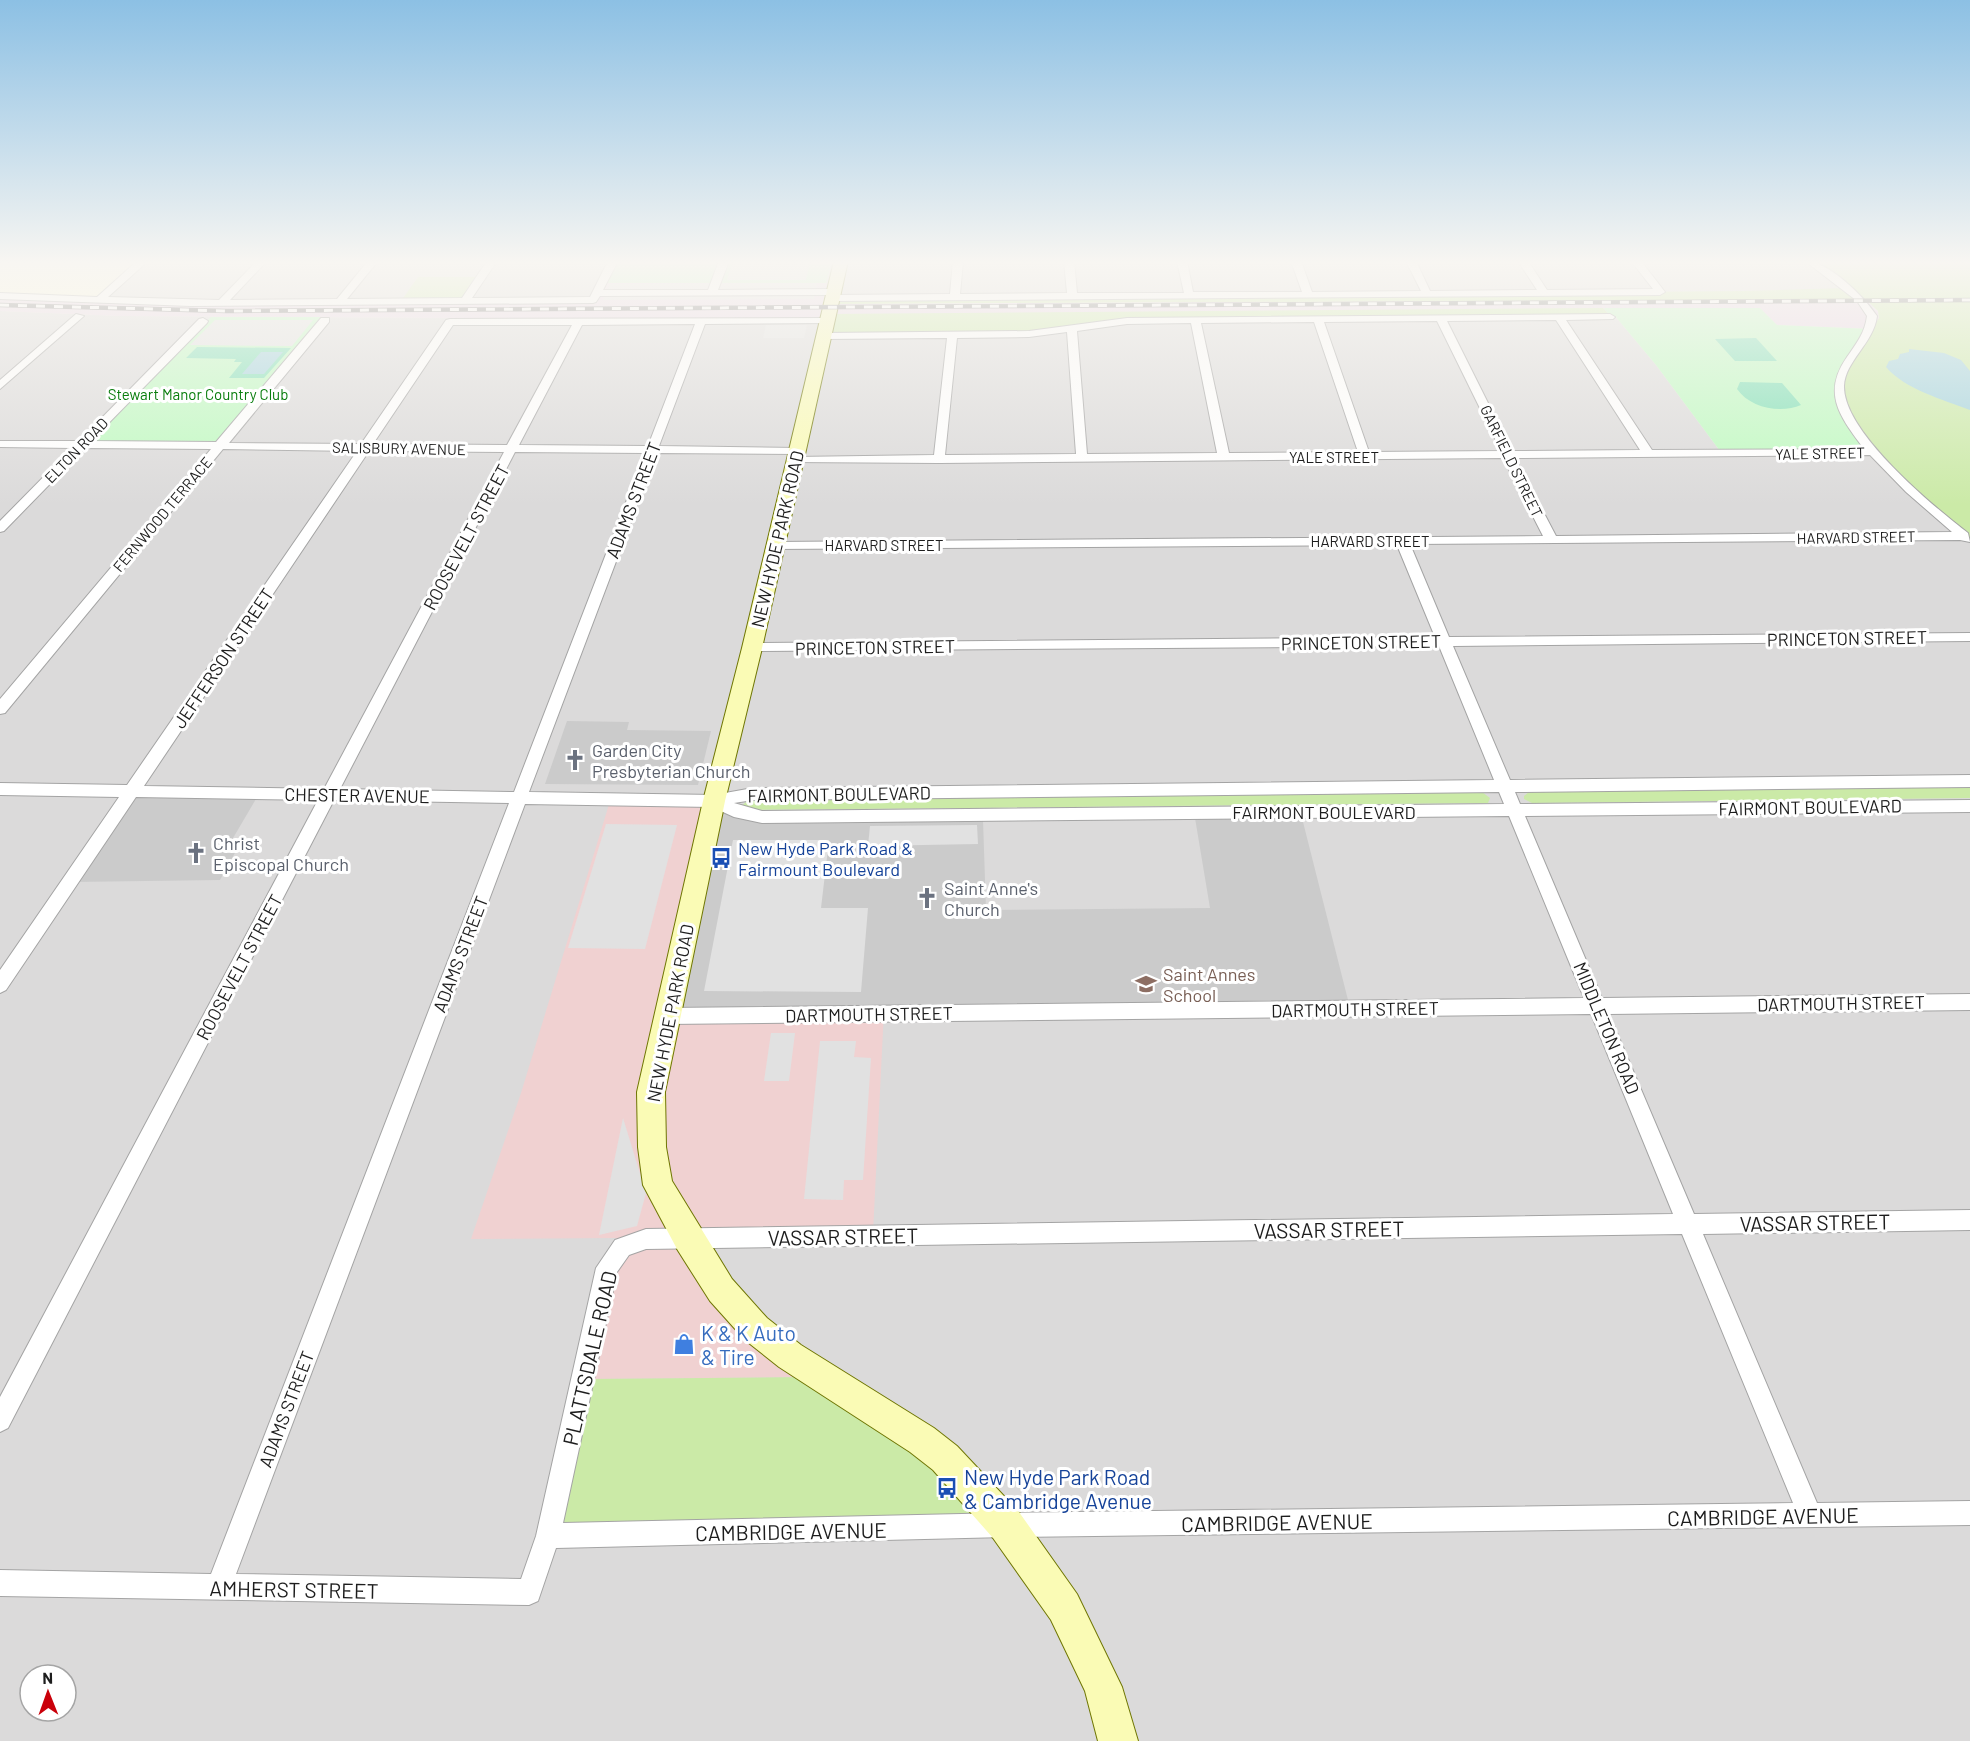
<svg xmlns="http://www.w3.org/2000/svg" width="1970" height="1741" font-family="Barlow,sans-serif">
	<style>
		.residential { fill: #dbdada; fill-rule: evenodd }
		.commercial { fill: #f0d1d1 }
		.industrial { fill: #e8d4e5 }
		.education { fill: #fffddb }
		.religious { fill: #cbcbcb }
		.grass { fill: #cbeaa7 }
		.park { fill: #befac0 }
		.pitch { fill: #7fe0b5 }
		.parking { fill: #e1e1e1 }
		.water { fill: #a2d3dd }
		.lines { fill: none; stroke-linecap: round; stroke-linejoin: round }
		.street-casing { stroke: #a4a4a4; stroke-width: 2 }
		.secondary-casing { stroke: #6f7603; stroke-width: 2 }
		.street { fill: #fff; fill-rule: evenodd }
		.secondary { fill: #fafbb5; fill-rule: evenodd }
		.rail-casing { stroke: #6b6b6b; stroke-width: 4.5 }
		.rail { stroke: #fff; stroke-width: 3; stroke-dasharray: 9; stroke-linecap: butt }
		.labels { text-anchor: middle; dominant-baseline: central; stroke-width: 6; stroke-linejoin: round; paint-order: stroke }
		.far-park-label { font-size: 15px; fill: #097d0d; stroke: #fff }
		.far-street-label { font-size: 15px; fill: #1d1d1d; stroke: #fff }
		.street-label { font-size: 18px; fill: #1d1d1d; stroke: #fff }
		.worship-label { font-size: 18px; fill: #5b616d; stroke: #fff; text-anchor: start }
		.transit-label { font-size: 18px; fill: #164399; stroke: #fff; text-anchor: start }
		.education-label { font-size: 18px; fill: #785e54; stroke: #fff; text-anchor: start }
		.near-street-label { font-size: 21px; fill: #1d1d1d; stroke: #fff }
		.near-shop-label { font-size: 21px; fill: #366cbe; stroke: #fff; text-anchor: start }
		.near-transit-label { font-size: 21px; fill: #164399; stroke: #fff; text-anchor: start }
	</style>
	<rect width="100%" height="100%" fill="#efeae3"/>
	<path class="residential" d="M 0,261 L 1818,261 L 1856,290 L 1610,316 L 1615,316 L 1656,365 L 1720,451 L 1873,452 L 1970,539 L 1970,1741 L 0,1741 L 0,311 L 121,316 L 829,320 L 153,305 L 0,299 ZM 30,1675 L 66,1675 L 66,1711 L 30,1711 Z"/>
	<path class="commercial" d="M 610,801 L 715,803 L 884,1010 L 873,1233 L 684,1236 L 811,1377 L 589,1379 L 616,1238 L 471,1239 L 521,1093 Z"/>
	<path class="industrial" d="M 606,283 L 838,283 L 833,303 L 1970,298 L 1873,307 L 1878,312 L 1879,318 L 1872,329 L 1777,325 L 1759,308 L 831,314 L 830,320 L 121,316 L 0,311 L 0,299 L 153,305 L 595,303 Z"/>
	<path class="education" d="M 0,261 L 143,261 L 98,301 L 0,296 Z"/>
	<g class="religious">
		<path d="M 567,721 L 629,722 L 627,730 L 711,731 L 698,785 L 545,784 Z"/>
		<path d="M 134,792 L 259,794 L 226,850 L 236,851 L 220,880 L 72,882 Z"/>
		<path d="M 715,803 L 739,814 L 983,820 L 986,910 L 1210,908 L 1195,818 L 1302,818 L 1349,1004 L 675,1013 Z"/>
	</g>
	<g class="grass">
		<path d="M 1811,261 L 1970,261 L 1970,539 L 1873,452 L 1841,407 L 1843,372 L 1879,318 L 1878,311 L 1865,299 L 833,304 L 834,298 L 1744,291 L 1846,288 Z"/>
		<path d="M 418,277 L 479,277 L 461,304 L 399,304 Z"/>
		<path d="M 1603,308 L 1610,316 L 1115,321 L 1033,334 L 826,336 L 831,314 Z"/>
		<path d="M 1970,787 L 1970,798 L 1532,803 L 1524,799 L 1524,796 L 1529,792 Z"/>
		<path d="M 1482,792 L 1490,798 L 1488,803 L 746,810 L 741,806 L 750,799 Z"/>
		<path d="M 811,1377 L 899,1433 L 990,1517 L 557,1529 L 589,1379 Z"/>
	</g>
	<g class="park">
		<path d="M 617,261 L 832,261 L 826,283 L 606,283 Z"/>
		<path d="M 1604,308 L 1760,308 L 1777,325 L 1872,329 L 1843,372 L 1841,407 L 1871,450 L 1720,451 L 1656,365 L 1615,316 L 1610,316 Z"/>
		<path d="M 211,317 L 321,317 L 215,444 L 88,442 Z"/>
	</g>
	<g class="pitch">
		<path d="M 1756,338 L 1777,361 L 1735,361 L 1715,339 Z"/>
		<path d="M 197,347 L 291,348 L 264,378 L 229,378 L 242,362 L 234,362 L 236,359 L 186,358 Z"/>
		<path d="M 1740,382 L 1782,383 L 1801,405 C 1781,414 1750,408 1737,389 Z"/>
	</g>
	<g class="parking">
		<path d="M 733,261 L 810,261 L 806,280 L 727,280 Z"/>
		<path d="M 817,283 L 814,299 L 603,300 L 610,284 Z"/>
		<path d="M 215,320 L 313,320 L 292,346 L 190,345 Z"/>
		<path d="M 766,325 L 807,325 L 804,338 L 763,338 Z"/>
		<path d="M 606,824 L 677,825 L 645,949 L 568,948 Z"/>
		<path d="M 977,825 L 978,844 L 868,846 L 870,826 Z"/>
		<path d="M 733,840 L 829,840 L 821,908 L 868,908 L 861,992 L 704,991 Z"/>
		<path d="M 771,1033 L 795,1033 L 789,1081 L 764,1081 Z"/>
		<path d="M 820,1041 L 856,1041 L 854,1057 L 871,1058 L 863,1180 L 844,1180 L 843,1200 L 804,1199 Z"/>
		<path d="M 623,1118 L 646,1193 L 637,1226 L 599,1235 Z"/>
	</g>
	<g class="water">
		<path d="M 1909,349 L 1944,353 L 1961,360 L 1970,371 L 1970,410 C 1942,399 1906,390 1886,367 L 1889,361 L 1898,359 L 1900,354 L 1909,352 Z"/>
		<path d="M 261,352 L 283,352 L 264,374 L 242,374 Z"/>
	</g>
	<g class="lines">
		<defs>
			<g id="street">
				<path d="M 137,261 L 148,261 L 108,297 L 219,300 L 257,261 L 267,261 L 230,300 L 337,299 L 368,261 L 378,261 L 347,299 L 462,298 L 487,261 L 497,261 L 472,298 L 590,297 L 608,261 L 618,261 L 603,290 L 708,290 L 719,261 L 729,261 L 718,290 L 833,289 L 838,292 L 833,295 L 600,296 L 596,302 L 593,303 L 191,306 L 0,299 L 0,293 L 97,297 Z"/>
				<path d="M 953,261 L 963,261 L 960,294 L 1067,293 L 1064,261 L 1074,261 L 1077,293 L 1184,293 L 1177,261 L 1187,261 L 1193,292 L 1302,292 L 1291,261 L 1301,261 L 1312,292 L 1421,291 L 1406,261 L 1416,261 L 1430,291 L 1537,290 L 1518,261 L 1528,261 L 1547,290 L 1653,289 L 1631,261 L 1641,261 L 1665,292 L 1660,295 L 832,301 L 827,298 L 832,295 L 950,294 Z"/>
				<path d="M 1805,261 C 1829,261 1864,297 1877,316 C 1874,343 1845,361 1844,386 C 1843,432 1933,506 1968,533 L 1970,542 L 1960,540 L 1410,544 L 1449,637 L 1970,633 L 1970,641 L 1453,646 L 1510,780 L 1970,775 L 1970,787 L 1515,792 L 1520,804 L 1970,800 L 1970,812 L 1525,816 L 1602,998 L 1970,994 L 1970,1010 L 1609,1014 L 1694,1214 L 1970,1210 L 1970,1230 L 1703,1234 L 1817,1503 L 1970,1501 L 1970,1525 L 1006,1537 L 556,1548 L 538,1601 L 529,1605 L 0,1596 L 0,1570 L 211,1574 L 509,803 L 334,800 L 8,1428 L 0,1432 L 0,1397 L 318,800 L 136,797 L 6,990 L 0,993 L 0,970 L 119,797 L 0,795 L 0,783 L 127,785 L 357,451 L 223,449 L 5,713 L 0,714 L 0,699 L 211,449 L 85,448 L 4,531 L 0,532 L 0,521 L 72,448 L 0,447 L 0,441 L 79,441 L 199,319 L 203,318 L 208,321 L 207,323 L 91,441 L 216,442 L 321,318 L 329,318 L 329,322 L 229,443 L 361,444 L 446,320 L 450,319 L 827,318 L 832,321 L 831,323 L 705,324 L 659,446 L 797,448 L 803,451 L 797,454 L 657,453 L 529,792 L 714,795 L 753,788 L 1494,780 L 1439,646 L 747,651 L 745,648 L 752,643 L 1435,637 L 1397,545 L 772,549 L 770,546 L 776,542 L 1543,536 L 1503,458 L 939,463 L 791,462 L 789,460 L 795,457 L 934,455 L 947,338 L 824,339 L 819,336 L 824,333 L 1029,331 L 1127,318 L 1610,314 L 1615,317 L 1613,319 L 1566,320 L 1652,450 L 1864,449 C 1841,418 1821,394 1847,357 C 1856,344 1865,333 1867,316 L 1857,301 ZM 1556,320 L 1640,450 L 1512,451 L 1447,321 ZM 1437,321 L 1501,451 L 1369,452 L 1324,322 ZM 1314,322 L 1358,452 L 1229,453 L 1201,323 ZM 1191,323 L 1217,453 L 1087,454 L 1077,331 L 1127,324 ZM 695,324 L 648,446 L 519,445 L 582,325 ZM 453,325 L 572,325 L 507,445 L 373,444 ZM 1067,332 L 1076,454 L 945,455 L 957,338 L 1029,337 ZM 369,451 L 504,452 L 324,789 L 144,786 ZM 515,452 L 645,453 L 514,792 L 340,789 ZM 1870,455 L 1906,492 L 1952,532 L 1556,536 L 1515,458 ZM 1499,792 L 1504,804 L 762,811 L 734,803 L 753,800 ZM 525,804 L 712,807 L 734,817 L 762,823 L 1509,816 L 1584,998 L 667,1008 L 661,1010 L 658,1016 L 661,1022 L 667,1024 L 1591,1014 L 1673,1214 L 646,1229 L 615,1240 L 596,1268 L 536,1536 L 521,1579 L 236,1574 ZM 1682,1234 L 1793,1503 L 1006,1513 L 563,1523 L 617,1272 L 629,1255 L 646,1249 Z"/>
				<path d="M 76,314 L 84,316 L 0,389 L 0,380 Z"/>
			</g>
			<path id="secondary" d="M 834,261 L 848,261 L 762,648 L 725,801 L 665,1092 L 666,1147 L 672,1181 L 732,1279 L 767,1318 L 801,1345 L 934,1428 L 957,1446 L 1019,1512 L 1077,1594 L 1122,1687 L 1138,1741 L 1098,1741 L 1085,1691 L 1051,1620 L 993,1538 L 933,1470 L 910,1452 L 779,1367 L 745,1340 L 710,1301 L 677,1249 L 643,1185 L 638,1147 L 637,1092 L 703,801 L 742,648 Z"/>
		</defs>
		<use href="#street" class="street-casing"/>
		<use href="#secondary" class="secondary-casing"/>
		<use href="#street" class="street"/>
		<use href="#secondary" class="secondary"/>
		<defs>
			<path id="rail" d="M 0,305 L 227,311 L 1970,300"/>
		</defs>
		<use href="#rail" class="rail-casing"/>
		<use href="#rail" class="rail"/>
	</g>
	<linearGradient id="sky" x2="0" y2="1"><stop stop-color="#8cc0e4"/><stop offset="0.52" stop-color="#f8f6f2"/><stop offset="1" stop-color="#f8f6f2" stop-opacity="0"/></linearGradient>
	<rect width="1970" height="505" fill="url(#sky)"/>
	<defs>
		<symbol id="church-bare" viewBox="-9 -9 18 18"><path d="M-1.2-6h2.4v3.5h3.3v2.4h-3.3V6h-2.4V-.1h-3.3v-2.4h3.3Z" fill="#6b7280" stroke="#fff" stroke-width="2.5" paint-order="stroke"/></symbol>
		<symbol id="bus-bare" viewBox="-9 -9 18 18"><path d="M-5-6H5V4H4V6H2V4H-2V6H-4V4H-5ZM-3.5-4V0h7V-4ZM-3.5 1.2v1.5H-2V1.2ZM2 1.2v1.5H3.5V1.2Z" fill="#1a4fb4" stroke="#fff" stroke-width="2.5" paint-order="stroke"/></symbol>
		<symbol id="school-bare" viewBox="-9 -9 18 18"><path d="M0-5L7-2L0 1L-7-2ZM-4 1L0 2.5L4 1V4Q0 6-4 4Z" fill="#8d6e63" stroke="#fff" stroke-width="2.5" paint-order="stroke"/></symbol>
		<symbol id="shop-bare" viewBox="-9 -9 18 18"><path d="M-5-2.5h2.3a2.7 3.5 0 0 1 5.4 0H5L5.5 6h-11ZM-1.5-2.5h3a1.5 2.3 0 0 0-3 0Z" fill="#3f7fe0" stroke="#fff" stroke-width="2.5" paint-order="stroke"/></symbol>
	</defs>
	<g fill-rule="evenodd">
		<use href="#church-bare" x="560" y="745" width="30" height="30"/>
		<use href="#church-bare" x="181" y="838" width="30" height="30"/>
		<use href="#bus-bare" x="706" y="843" width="30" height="30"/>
		<use href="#church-bare" x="912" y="883" width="30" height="30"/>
		<use href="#school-bare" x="1131" y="969" width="30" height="30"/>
		<use href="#shop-bare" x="669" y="1329" width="30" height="30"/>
		<use href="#bus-bare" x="932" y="1473" width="30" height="30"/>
	</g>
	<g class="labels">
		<g class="far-park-label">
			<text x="198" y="394">Stewart Manor Country Club</text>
		</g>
		<g class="far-street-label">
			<text transform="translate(399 448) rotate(1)">SALISBURY AVENUE</text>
			<text transform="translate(76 450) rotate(-46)">ELTON ROAD</text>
			<text transform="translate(1820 453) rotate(-1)">YALE STREET</text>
			<text x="1334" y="457">YALE STREET</text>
			<text transform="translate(1512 461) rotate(64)">GARFIELD STREET</text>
			<text transform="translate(162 514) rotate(-50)">FERNWOOD TERRACE</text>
			<text transform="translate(1856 537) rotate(-1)">HARVARD STREET</text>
			<text x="1370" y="541">HARVARD STREET</text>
			<text x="884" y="545">HARVARD STREET</text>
		</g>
		<g class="street-label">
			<text transform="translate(633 500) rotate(-69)">ADAMS STREET</text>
			<text transform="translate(466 537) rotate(-62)">ROOSEVELT STREET</text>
			<text transform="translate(777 539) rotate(-77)">NEW HYDE PARK ROAD</text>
			<text transform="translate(1847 638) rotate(-1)">PRINCETON STREET</text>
			<text transform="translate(1361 642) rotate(-1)">PRINCETON STREET</text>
			<text transform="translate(875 647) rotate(-1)">PRINCETON STREET</text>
			<text transform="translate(223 658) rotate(-56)">JEFFERSON STREET</text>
			<text transform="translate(839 794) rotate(-1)">FAIRMONT BOULEVARD</text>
			<text transform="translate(357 795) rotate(1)">CHESTER AVENUE</text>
			<text transform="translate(1810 807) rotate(-1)">FAIRMONT BOULEVARD</text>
			<text x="1324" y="812">FAIRMONT BOULEVARD</text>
			<text transform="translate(460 954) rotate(-69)">ADAMS STREET</text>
			<text transform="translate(239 967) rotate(-62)">ROOSEVELT STREET</text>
			<text transform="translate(1841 1003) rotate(-1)">DARTMOUTH STREET</text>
			<text transform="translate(1355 1009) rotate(-1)">DARTMOUTH STREET</text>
			<text transform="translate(670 1013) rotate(-79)">NEW HYDE PARK ROAD</text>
			<text transform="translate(869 1014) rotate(-1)">DARTMOUTH STREET</text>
			<text transform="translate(1607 1028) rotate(67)">MIDDLETON ROAD</text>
			<text transform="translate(286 1409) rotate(-69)">ADAMS STREET</text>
		</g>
		<g class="worship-label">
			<text x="592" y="750">Garden City<tspan x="592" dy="21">Presbyterian Church</tspan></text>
			<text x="213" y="843">Christ<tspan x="213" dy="21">Episcopal Church</tspan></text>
			<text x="944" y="888">Saint Anne's<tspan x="944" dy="21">Church</tspan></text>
		</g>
		<g class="transit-label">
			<text x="738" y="848">New Hyde Park Road &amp;<tspan x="738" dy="21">Fairmount Boulevard</tspan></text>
		</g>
		<g class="education-label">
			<text x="1163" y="974">Saint Annes<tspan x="1163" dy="21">School</tspan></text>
		</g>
		<g class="near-street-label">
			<text transform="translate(1815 1222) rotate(-1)">VASSAR STREET</text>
			<text transform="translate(1329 1229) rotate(-1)">VASSAR STREET</text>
			<text transform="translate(843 1236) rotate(-1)">VASSAR STREET</text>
			<text transform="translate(589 1358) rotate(-77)">PLATTSDALE ROAD</text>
			<text transform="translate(1763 1516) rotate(-1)">CAMBRIDGE AVENUE</text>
			<text transform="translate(1277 1522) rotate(-1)">CAMBRIDGE AVENUE</text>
			<text transform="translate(791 1531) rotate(-1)">CAMBRIDGE AVENUE</text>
			<text transform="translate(294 1589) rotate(1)">AMHERST STREET</text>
		</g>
		<g class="near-shop-label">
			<text x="701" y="1332">K &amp; K Auto<tspan x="701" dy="24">&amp; Tire</tspan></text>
		</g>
		<g class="near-transit-label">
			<text x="964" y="1476">New Hyde Park Road<tspan x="964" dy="24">&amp; Cambridge Avenue</tspan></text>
		</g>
	</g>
	<g transform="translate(48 1693) rotate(359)"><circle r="28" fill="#ffffff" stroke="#a5a5a5" stroke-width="1.5"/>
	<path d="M0-4.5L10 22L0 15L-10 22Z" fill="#ca000a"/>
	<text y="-9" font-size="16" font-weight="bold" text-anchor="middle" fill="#1d1d1d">N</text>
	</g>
</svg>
